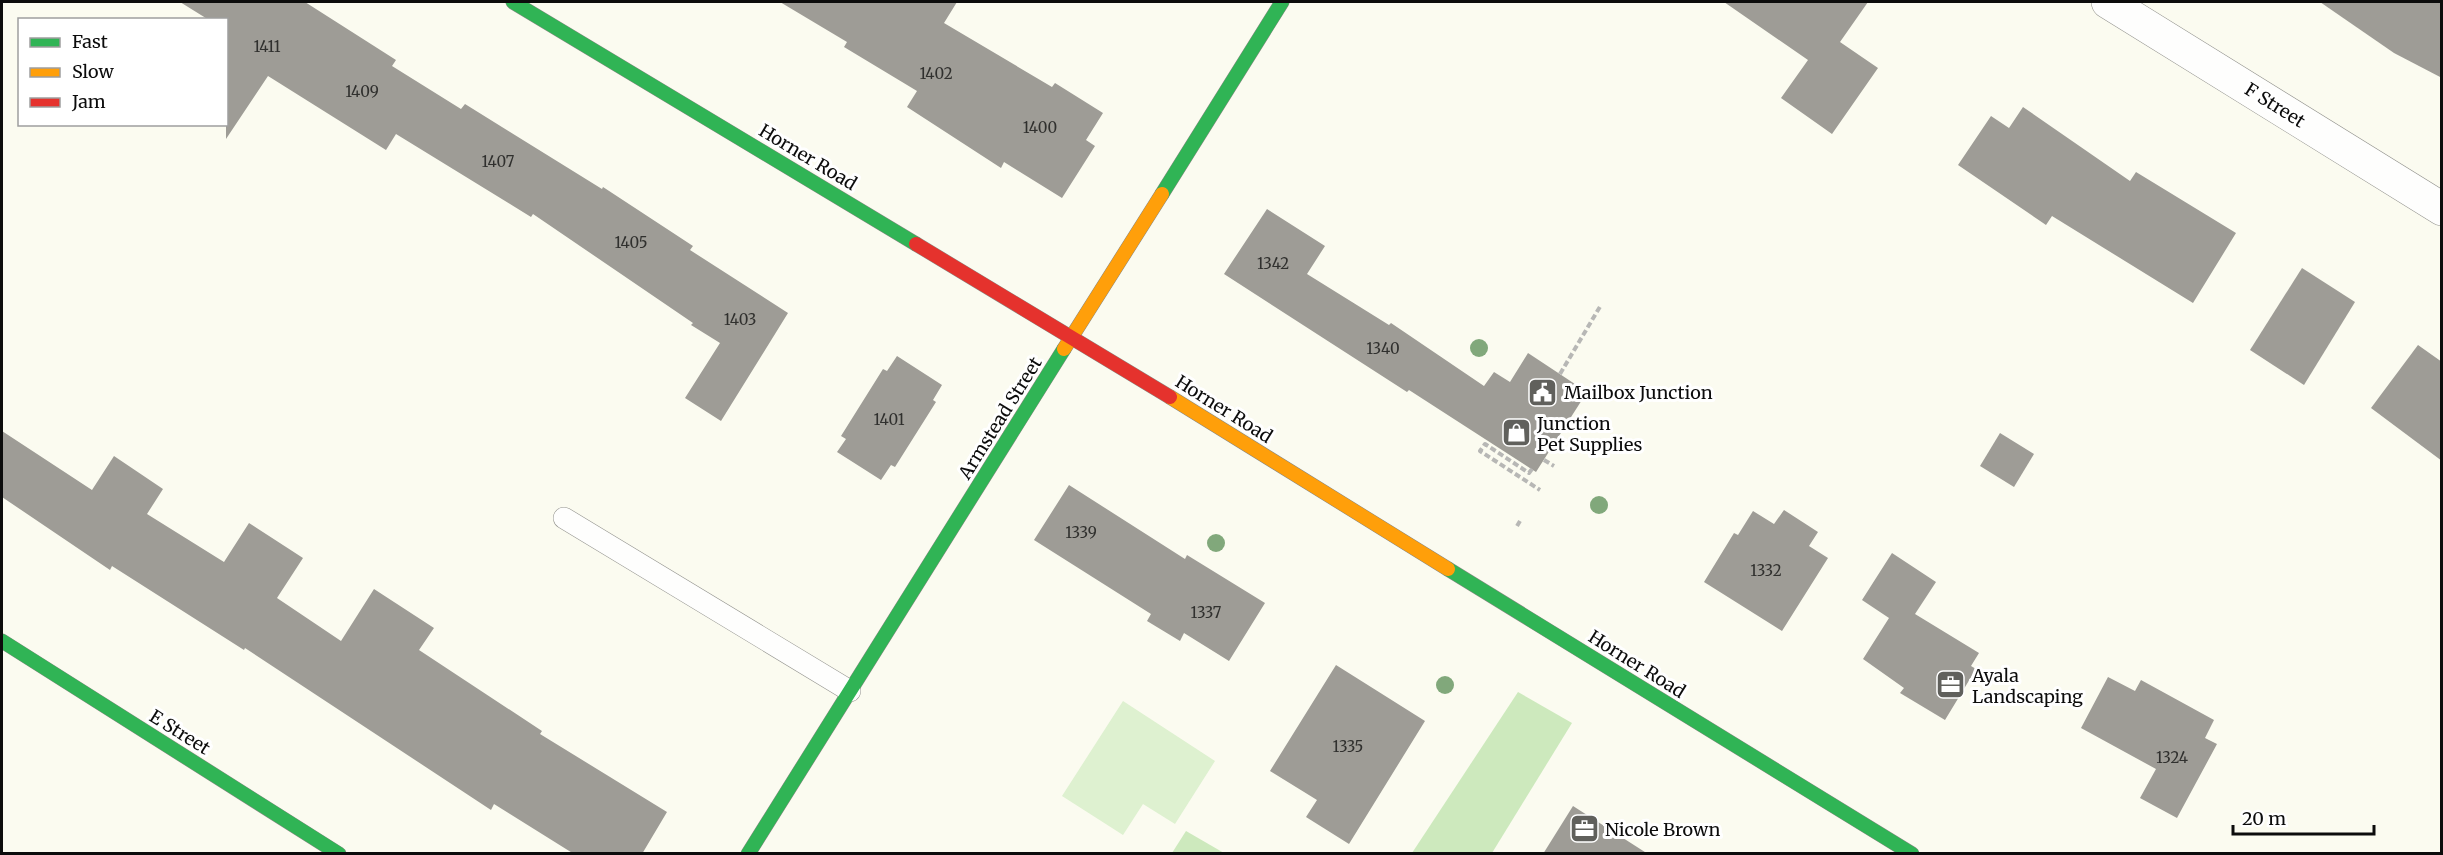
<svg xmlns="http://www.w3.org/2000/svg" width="2443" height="855" font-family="Merriweather,serif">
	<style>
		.green { fill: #def1d0 }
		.forest { fill: #cde9bd }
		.building { fill: #9e9c96 }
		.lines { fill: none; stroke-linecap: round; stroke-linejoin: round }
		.lane-casing { stroke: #94948f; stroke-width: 22 }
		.street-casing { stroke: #94948f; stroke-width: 34 }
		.fast-casing { stroke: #8a8a85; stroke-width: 15 }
		.slow-casing { stroke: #8a8a85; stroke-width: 15 }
		.jam-casing { stroke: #8a8a85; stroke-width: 15 }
		.path { stroke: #b7b7b5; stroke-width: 4; stroke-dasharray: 6 3; stroke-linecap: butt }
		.lane { stroke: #fefefd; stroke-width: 21 }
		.street { stroke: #fefefd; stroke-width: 33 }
		.fast { stroke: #30b455; stroke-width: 14 }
		.slow { stroke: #ff9f0a; stroke-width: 14 }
		.jam { stroke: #e5322d; stroke-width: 14 }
		.tree { fill: #81a87b }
		.labels { text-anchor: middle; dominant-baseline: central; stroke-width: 6; stroke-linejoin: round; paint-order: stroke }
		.number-label { font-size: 15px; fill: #30302e }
		.street-label { font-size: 18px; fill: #0c0c0c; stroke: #fff }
		.poi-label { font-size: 18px; fill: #0c0c0c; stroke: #fff; text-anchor: start }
	</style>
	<rect width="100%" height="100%" fill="#fbfbf0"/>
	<path class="green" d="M 1123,701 L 1215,761 L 1175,824 L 1143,804 L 1123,835 L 1062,796 Z"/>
	<g class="forest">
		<path d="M 1518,692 L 1572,723 L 1492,853 L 1412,853 Z"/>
		<path d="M 1186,831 L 1224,853 L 1172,853 Z"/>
	</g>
	<g class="building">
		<path d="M 180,2 L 305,2 L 396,60 L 392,66 L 461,109 L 465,104 L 602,189 L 603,187 L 693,246 L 690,250 L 788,313 L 721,421 L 685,398 L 720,343 L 691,325 L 693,323 L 533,214 L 531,217 L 396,134 L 386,150 L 268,76 L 226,139 L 226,20 L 209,20 Z"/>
		<path d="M 780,2 L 957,2 L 944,23 L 1052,87 L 1055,83 L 1103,113 L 1086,140 L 1095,146 L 1062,198 L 1004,162 L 1001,168 L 907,107 L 917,91 L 844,47 L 847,42 Z"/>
		<path d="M 1724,2 L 1868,2 L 1840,42 L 1878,68 L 1832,134 L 1781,98 L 1808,60 Z"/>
		<path d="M 2320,2 L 2442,2 L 2442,78 L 2394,53 Z"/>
		<path d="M 2023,107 L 2130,181 L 2136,172 L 2236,233 L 2193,303 L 2052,216 L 2046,225 L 1958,165 L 1991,116 L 2009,128 Z"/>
		<path d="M 1267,209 L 1325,246 L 1307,274 L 1389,325 L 1391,323 L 1484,386 L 1494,372 L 1510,382 L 1528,353 L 1587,392 L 1536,472 L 1409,390 L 1407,392 L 1224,274 Z"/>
		<path d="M 2302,268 L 2355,302 L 2304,385 L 2250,350 Z"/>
		<path d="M 2418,345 L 2442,362 L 2442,461 L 2371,408 Z"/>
		<path d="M 897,356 L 942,385 L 933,400 L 936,402 L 895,467 L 891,465 L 881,480 L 837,452 L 846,439 L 841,436 L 883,369 L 887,371 Z"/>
		<path d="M 2,431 L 92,490 L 114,456 L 163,489 L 147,514 L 224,562 L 249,523 L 303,558 L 277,598 L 341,641 L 374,589 L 434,628 L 419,650 L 542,731 L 540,734 L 667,812 L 642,854 L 574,854 L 494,804 L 491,810 L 245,648 L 244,650 L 112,566 L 110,570 L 2,497 Z"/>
		<path d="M 2000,433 L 2034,454 L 2014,487 L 1980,466 Z"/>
		<path d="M 1069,485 L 1185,559 L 1187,555 L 1265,603 L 1229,661 L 1184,633 L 1180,641 L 1147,621 L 1151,614 L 1034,540 Z"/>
		<path d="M 1784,510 L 1818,532 L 1809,546 L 1828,558 L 1782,631 L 1704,582 L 1734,533 L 1738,535 L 1753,511 L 1774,524 Z"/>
		<path d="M 1892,553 L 1936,582 L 1915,614 L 1979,653 L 1971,666 L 1976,669 L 1945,720 L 1900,693 L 1904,688 L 1863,659 L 1889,618 L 1862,600 Z"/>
		<path d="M 1336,665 L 1425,721 L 1349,844 L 1306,817 L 1317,800 L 1270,771 Z"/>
		<path d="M 2108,677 L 2135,691 L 2141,680 L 2214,720 L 2205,738 L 2217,744 L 2177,818 L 2140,798 L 2156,769 L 2081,728 Z"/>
		<path d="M 1573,806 L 1648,854 L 1543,854 Z"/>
	</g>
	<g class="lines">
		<defs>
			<path id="lane" d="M 564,518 L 850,691"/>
			<path id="street" d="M 2108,2 L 2442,209"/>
			<g id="fast">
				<path d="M 513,2 L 916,244"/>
				<path d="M 1162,194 L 1282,2"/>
				<path d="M 1448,569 L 1912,854"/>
				<path d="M 2,641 L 339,854"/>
				<path d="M 748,854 L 1064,349"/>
			</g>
			<g id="slow">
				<path d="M 1064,349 L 1162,194"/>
				<path d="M 1170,397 L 1448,569"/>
			</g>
			<path id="jam" d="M 916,244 L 1170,397"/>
		</defs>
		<use href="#lane" class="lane-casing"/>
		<use href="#street" class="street-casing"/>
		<use href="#fast" class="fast-casing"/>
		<use href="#slow" class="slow-casing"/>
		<use href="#jam" class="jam-casing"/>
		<g class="path">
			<path d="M 1560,374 L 1601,305"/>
			<path d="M 1544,460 L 1554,466"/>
			<path d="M 1532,469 L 1529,473 L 1485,444 L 1480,451 L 1540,490"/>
			<path d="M 1517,526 L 1520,521"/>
		</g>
		<use href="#lane" class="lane"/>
		<use href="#street" class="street"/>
		<use href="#fast" class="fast"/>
		<use href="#slow" class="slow"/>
		<use href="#jam" class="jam"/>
	</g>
	<g class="tree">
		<circle cx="1479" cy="348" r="9"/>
		<circle cx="1599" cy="505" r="9"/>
		<circle cx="1216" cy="543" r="9"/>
		<circle cx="1445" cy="685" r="9"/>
	</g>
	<defs>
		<symbol id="civic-square" viewBox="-11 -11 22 22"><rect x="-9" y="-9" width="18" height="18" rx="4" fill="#60605c" stroke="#fff"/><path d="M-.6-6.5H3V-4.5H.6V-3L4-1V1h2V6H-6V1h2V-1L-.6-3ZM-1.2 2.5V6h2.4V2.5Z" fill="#fff"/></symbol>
		<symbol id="shop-square" viewBox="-11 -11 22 22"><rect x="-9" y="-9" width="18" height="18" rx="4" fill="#60605c" stroke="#fff"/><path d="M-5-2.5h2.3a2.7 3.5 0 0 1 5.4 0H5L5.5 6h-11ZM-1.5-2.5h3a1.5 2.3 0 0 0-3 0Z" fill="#fff"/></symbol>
		<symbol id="office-square" viewBox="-11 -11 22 22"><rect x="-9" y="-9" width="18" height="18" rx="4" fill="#60605c" stroke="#fff"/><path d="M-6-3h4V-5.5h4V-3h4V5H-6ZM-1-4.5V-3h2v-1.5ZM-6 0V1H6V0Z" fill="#fff"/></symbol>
	</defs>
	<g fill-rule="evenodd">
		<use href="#civic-square" x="1526" y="376" width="33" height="33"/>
		<use href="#shop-square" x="1500" y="416" width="33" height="33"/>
		<use href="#office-square" x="1934" y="668" width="33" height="33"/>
		<use href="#office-square" x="1568" y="812" width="33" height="33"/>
	</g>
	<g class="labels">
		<g class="number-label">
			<text x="267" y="46">1411</text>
			<text x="936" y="73">1402</text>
			<text x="362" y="91">1409</text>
			<text x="1040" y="127">1400</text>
			<text x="498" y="161">1407</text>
			<text x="631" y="242">1405</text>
			<text x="1273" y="263">1342</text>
			<text x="740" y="319">1403</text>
			<text x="1383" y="348">1340</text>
			<text x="889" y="419">1401</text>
			<text x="1081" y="532">1339</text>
			<text x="1766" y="570">1332</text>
			<text x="1206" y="612">1337</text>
			<text x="1348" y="746">1335</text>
			<text x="2172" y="757">1324</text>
		</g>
		<g class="street-label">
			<text transform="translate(2275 105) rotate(32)">F Street</text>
			<text transform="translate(808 157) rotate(31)">Horner Road</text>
			<text transform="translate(1224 409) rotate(32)">Horner Road</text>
			<text transform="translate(1000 418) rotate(-58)">Armstead Street</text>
			<text transform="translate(1637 664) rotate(32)">Horner Road</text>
			<text transform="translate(180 732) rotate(32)">E Street</text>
		</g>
		<g class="poi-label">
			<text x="1564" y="392">Mailbox Junction</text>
			<text x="1537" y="423">Junction<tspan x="1537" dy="21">Pet Supplies</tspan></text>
			<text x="1972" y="675">Ayala<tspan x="1972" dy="21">Landscaping</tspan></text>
			<text x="1605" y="829">Nicole Brown</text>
		</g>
	</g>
	<rect width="2443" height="855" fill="none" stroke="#0c0c0c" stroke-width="6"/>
	<rect x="18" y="18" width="210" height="108" fill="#ffffff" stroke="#9e9e9e" stroke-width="1.5"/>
	<rect x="30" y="38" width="30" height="9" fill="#30b455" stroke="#9e9e9e" stroke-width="1.5"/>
	<text x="72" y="48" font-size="18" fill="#0c0c0c">Fast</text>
	<rect x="30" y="68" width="30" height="9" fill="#ff9f0a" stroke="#9e9e9e" stroke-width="1.5"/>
	<text x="72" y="78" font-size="18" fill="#0c0c0c">Slow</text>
	<rect x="30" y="98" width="30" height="9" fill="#e5322d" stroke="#9e9e9e" stroke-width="1.5"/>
	<text x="72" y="108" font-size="18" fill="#0c0c0c">Jam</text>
	<path d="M2233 825v9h141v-9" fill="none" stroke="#0c0c0c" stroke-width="3"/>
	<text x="2242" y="825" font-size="18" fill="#0c0c0c" stroke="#ffffff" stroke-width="4.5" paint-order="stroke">20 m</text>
</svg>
